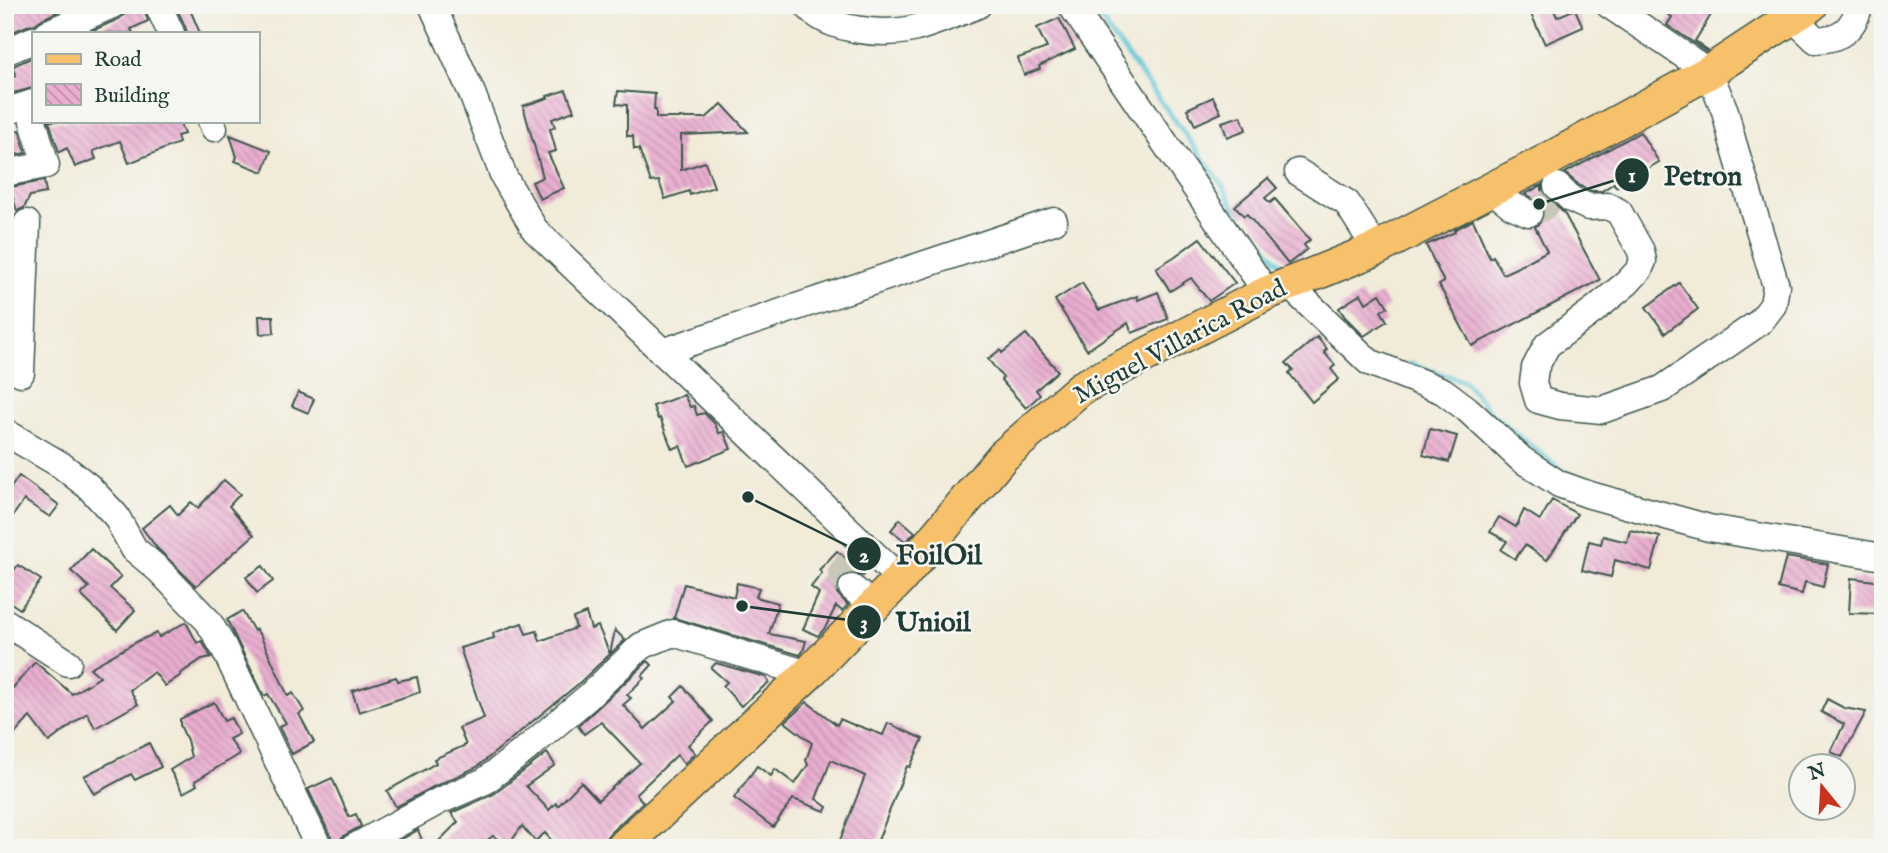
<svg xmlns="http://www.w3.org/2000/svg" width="1888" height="853" font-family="'IM FELL English',serif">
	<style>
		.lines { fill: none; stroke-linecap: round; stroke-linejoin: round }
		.stream { stroke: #5bc6d4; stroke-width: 5 }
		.building { fill: url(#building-back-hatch) }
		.minor-tunnel { stroke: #c7c8b7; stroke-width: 26; stroke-dasharray: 26 13; stroke-linecap: butt }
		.minor-casing { stroke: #3e574d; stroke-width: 29 }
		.major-casing { stroke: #3e574d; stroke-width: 36 }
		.minor { stroke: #fff; stroke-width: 26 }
		.major { stroke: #f7c06b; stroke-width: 33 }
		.labels { text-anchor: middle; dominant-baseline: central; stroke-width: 5; stroke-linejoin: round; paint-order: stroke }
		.street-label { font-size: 26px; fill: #1f3d34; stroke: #f6f6f2 }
		.leader { fill: none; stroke: #1f3d34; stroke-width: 2.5 }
		.callout-dot { fill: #1f3d34; stroke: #f6f6f2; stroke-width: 2.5 }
		.mark-label { font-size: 21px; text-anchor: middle; font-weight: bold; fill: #fff }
		.callout-label { font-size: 28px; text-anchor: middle; font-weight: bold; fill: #1f3d34; stroke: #f6f6f2; stroke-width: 5; stroke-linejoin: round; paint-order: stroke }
	</style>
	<defs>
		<pattern id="building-back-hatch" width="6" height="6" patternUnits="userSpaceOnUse" patternTransform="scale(1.75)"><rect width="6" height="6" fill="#eaaed1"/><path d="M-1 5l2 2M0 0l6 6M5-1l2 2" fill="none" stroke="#bd8faa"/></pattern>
	</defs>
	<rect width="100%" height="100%" fill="#f6f6f2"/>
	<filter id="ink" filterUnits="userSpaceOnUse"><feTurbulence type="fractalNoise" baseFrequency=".0143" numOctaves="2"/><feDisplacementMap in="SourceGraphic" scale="14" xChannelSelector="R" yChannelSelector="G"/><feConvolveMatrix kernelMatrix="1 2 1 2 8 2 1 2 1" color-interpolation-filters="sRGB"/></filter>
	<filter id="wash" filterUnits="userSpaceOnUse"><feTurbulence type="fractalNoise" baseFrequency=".00686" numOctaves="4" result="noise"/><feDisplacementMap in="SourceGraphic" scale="28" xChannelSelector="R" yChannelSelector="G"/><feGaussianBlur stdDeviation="1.57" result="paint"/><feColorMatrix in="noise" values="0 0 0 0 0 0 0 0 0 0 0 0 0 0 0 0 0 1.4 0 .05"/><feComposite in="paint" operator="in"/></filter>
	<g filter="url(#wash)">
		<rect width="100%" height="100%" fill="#f1ebd8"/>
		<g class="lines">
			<g class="stream">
				<path d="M 1090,5 L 1221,183 L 1240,219 L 1288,272"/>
				<path d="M 1409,364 L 1464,381 L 1493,415 L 1560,469 L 1574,476"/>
			</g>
		</g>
		<g id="blocks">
			<g class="building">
				<path d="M 5,5 L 72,5 L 42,19 L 35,24 L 27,26 L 5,35 Z"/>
				<path d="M 128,5 L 143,5 L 148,21 L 131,29 L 133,33 L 87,33 L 119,19 L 125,14 Z"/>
				<path d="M 175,5 L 188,5 L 200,33 L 187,33 L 185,26 Z"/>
				<path d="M 1545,5 L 1552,5 L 1557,17 L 1575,9 L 1583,27 L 1545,44 L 1530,12 Z"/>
				<path d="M 1653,5 L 1717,5 L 1695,41 L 1708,50 L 1706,51 L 1667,25 L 1672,17 Z"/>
				<path d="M 1059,18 L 1075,49 L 1039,66 L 1040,69 L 1024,75 L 1018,58 L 1047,48 L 1037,28 Z"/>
				<path d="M 33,57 L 33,88 L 5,95 L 5,80 L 16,76 L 13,66 Z"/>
				<path d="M 566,90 L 574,111 L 552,119 L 555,127 L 550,129 L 556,151 L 548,153 L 564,188 L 540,199 L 532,182 L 543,177 L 523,106 L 548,98 L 547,96 Z"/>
				<path d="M 618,91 L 655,94 L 654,110 L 656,110 L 656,118 L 706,118 L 722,104 L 748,132 L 681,135 L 681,170 L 705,162 L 714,187 L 690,195 L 689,191 L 665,199 L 659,181 L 651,182 L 639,149 L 634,149 L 633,136 L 627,136 L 627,105 L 616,104 Z"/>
				<path d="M 1213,97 L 1221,113 L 1195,125 L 1187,109 Z"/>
				<path d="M 1241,116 L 1246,130 L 1227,137 L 1222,122 Z"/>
				<path d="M 49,121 L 179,121 L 184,134 L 177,136 L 179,143 L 129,163 L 120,141 L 93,151 L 96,159 L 75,167 L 67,148 L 59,152 Z"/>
				<path d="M 19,130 L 26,153 L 5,157 L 5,149 L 16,147 L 12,133 Z"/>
				<path d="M 1640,132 L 1659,162 L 1616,187 L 1614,183 L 1602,191 L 1591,191 L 1580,186 L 1565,173 Z"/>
				<path d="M 230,135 L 271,151 L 263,172 L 235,161 L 237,157 Z"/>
				<path d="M 1268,178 L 1277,188 L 1265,198 L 1270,203 L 1275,199 L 1310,240 L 1304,245 L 1307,249 L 1288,264 L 1247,214 L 1244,216 L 1235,206 Z"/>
				<path d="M 44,181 L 46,193 L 30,196 L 24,208 L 17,211 L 12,194 L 5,195 L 5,188 Z"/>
				<path d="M 1542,185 L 1542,191 L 1546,197 L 1564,213 L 1600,280 L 1472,346 L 1439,285 L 1444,282 L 1426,245 L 1455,232 L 1454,230 L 1473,220 L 1490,258 L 1493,256 L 1503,274 L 1516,268 L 1547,251 L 1535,227 L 1544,219 L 1544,211 L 1542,204 L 1535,199 L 1525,194 Z"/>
				<path d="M 1200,238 L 1235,283 L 1209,301 L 1191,278 L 1170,291 L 1156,268 L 1174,257 Z"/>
				<path d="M 1082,283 L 1099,310 L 1137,296 L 1138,300 L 1158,292 L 1168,319 L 1132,333 L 1128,323 L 1087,350 L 1055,300 Z"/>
				<path d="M 1679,283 L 1698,309 L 1665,333 L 1646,307 Z"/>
				<path d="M 1361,294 L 1366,303 L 1380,294 L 1388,307 L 1381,311 L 1387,321 L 1364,336 L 1345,317 L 1339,308 Z"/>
				<path d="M 259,316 L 273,316 L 274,333 L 260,334 Z"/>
				<path d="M 1026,334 L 1058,371 L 1036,390 L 1040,395 L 1026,408 L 1001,380 L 1003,378 L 988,359 L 1000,350 L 1002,353 Z"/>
				<path d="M 1317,337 L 1327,349 L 1324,352 L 1335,365 L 1331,369 L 1339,379 L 1312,402 L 1289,373 L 1293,370 L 1286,363 Z"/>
				<path d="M 298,392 L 314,399 L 308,413 L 292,406 Z"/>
				<path d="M 684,395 L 690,407 L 694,406 L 697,415 L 704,413 L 715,424 L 719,433 L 724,432 L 731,449 L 688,466 L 680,446 L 672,449 L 660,418 L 658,419 L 653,406 Z"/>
				<path d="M 1430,429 L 1457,436 L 1449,462 L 1423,455 Z"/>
				<path d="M 19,476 L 59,505 L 50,517 L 24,500 L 5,527 L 5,496 Z"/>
				<path d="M 224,480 L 240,494 L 229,506 L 254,535 L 196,586 L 157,548 L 142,528 L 170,505 L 178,515 L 191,502 L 198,508 Z"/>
				<path d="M 1552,500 L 1577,514 L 1547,560 L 1525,545 L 1515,559 L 1501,550 L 1507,541 L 1490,532 L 1499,517 L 1516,527 L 1524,510 L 1540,520 Z"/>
				<path d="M 900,519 L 915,532 L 906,542 L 891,530 Z"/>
				<path d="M 1630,530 L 1660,537 L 1651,570 L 1615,560 L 1611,577 L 1582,570 L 1589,541 L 1601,544 L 1603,536 L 1627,542 Z"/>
				<path d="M 91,549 L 121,577 L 110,588 L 135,610 L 117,630 L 81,595 L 89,587 L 71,571 Z"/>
				<path d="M 837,551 L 864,575 L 863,576 L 855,573 L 847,573 L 839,579 L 836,586 L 837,593 L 848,605 L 842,611 L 836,606 L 825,628 L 818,636 L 803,629 L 819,593 L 811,587 L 822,573 L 819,570 Z"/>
				<path d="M 1786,557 L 1828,564 L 1823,587 L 1805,582 L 1802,594 L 1778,588 Z"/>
				<path d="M 18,565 L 41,580 L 20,609 L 5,599 L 5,582 Z"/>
				<path d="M 263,566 L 273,581 L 257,593 L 246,577 Z"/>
				<path d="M 1851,578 L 1883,582 L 1883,614 L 1849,613 Z"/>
				<path d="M 737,583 L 759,588 L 756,597 L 778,603 L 769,634 L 806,641 L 803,651 L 800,655 L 674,618 L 684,584 L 734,597 Z"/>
				<path d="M 242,611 L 254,631 L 256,629 L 261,637 L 288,696 L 293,693 L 304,711 L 299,714 L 314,742 L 292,754 L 279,727 L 286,723 L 268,694 L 264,696 L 227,620 Z"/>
				<path d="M 586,613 L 591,629 L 598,626 L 610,654 L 615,630 L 625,640 L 577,685 L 477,767 L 433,787 L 396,807 L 387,791 L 436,763 L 434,759 L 466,745 L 459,728 L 484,718 L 460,648 L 494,638 L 493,633 L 522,623 L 526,634 L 537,631 L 540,641 L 576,628 L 573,618 Z"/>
				<path d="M 186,622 L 197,643 L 202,641 L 211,657 L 202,659 L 180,674 L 181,675 L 165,686 L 154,672 L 130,690 L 138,704 L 95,728 L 87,713 L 49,742 L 30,717 L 5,745 L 5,697 L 35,662 L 72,694 L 100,677 L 90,668 L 140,640 L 157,633 L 159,637 Z"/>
				<path d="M 648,661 L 652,665 L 642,676 L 644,678 L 627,695 L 631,698 L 623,705 L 645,729 L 676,701 L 672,697 L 683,686 L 713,721 L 688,745 L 695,753 L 684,764 L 677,755 L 636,794 L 643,802 L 609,834 L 602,844 L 598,840 L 591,848 L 558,848 L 545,833 L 535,841 L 522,826 L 508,846 L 493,836 L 477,848 L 432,848 L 458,822 L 451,813 L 494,794 L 547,753 L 555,765 L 526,786 L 549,810 L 556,803 L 558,806 L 581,782 L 598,800 L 640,763 L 601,722 L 584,734 L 578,726 Z"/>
				<path d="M 716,663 L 765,677 L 769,682 L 741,706 L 723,686 L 727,682 L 711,668 Z"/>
				<path d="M 396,677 L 398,681 L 417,677 L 420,692 L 359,712 L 352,691 Z"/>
				<path d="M 1827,699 L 1844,708 L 1866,712 L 1842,757 L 1831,752 L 1844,724 L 1821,712 Z"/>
				<path d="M 214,702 L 224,721 L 231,718 L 239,734 L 229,739 L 240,754 L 195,781 L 197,785 L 183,793 L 170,770 L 191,757 L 187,740 L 180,725 L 180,719 Z"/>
				<path d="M 807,702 L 837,725 L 840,719 L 856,726 L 856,725 L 883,735 L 888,723 L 923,739 L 910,767 L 907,766 L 875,848 L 837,848 L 865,776 L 831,760 L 816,799 L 827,807 L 825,811 L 793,799 L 773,827 L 734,798 L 757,766 L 771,776 L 775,769 L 795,784 L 808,765 L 806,760 L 812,743 L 785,722 Z"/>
				<path d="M 149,743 L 161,767 L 135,780 L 131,774 L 94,794 L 84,776 Z"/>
				<path d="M 332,778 L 349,817 L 356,814 L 361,826 L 345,835 L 339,840 L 337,848 L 335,848 L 333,841 L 308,789 Z"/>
				<path d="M 418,830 L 425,848 L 386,848 Z"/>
			</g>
		</g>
	</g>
	<g filter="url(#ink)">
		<use href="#blocks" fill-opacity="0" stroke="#3e574d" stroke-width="2"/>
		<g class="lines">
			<g class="minor-tunnel">
				<path d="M 1529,213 L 1542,208 L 1552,200"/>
				<path d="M 850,563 L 842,572 L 842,578 L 852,588"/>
			</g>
			<defs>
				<g id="minor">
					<path d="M 158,5 L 171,33"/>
					<path d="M 432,5 L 471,91 L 504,177 L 535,230 L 900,579"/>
					<path d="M 807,5 C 826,31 887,37 916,28 C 937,22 958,13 978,5"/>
					<path d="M 1071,5 L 1267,293"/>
					<path d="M 1793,18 L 1816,40 C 1842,39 1853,29 1860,5"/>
					<path d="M 48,33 L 112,5"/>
					<path d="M 5,52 L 33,40"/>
					<path d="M 5,112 L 33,103"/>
					<path d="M 211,121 L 214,128"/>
					<path d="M 1298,172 L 1347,203 L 1376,249"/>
					<path d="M 5,173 L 46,165 L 33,121"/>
					<path d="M 1557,186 L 1571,199 L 1588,207 L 1608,206 L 1619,212 L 1641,251 L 1643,261 L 1639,270 L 1627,283 L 1594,310 L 1547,345 L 1535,368 L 1533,383 L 1538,400 L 1560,406 L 1602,410 L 1662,389 L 1760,322 L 1773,305 L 1776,286 L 1732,139 L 1725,111 L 1709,72 L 1609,5"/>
					<path d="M 1491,189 L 1511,205 L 1529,213"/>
					<path d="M 1288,284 L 1369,362 L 1443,391 L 1467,409 L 1521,459 L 1559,484 L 1590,495 L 1709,528 L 1883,557"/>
					<path d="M 662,352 L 1054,221"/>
					<path d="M 21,373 L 27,223"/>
					<path d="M 5,432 L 61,465 L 89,487 L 116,516 L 134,549 L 159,570 L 208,621 L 224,648 L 319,848"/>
					<path d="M 852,588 L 874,606"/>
					<path d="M 5,622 L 68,663"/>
					<path d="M 353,848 L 439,801 L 485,781 L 530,746 L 588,697 L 641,646 L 673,633 L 808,674"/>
				</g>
				<path id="major" d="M 622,848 L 808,674 L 900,579 L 1003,456 L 1081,388 L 1267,293 L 1376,249 L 1544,162 L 1709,72 L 1811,5"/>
			</defs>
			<use href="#minor" class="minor-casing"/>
			<use href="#major" class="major-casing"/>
			<use href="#minor" class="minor"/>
			<use href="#major" class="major"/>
		</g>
	</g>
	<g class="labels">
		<g class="street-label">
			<text transform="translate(1180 342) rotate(-28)">Miguel Villarica Road</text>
		</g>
	</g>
	<path class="leader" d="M1539 204L1632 175M748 497L864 554M742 606L864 622"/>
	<g class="callout-dot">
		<circle cx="1539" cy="204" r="7"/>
		<circle cx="748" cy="497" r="7"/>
		<circle cx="742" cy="606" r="7"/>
		<circle cx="1632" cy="175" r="18"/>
		<circle cx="864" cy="554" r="18"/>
		<circle cx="864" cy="622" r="18"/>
	</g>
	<g class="mark-label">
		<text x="1632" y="182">1</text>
		<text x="864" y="562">2</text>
		<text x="864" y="629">3</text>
	</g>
	<g class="callout-label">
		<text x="1703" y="185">Petron</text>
		<text x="939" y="564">FoilOil</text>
		<text x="933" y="631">Unioil</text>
	</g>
	<rect width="1888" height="853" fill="none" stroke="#f6f6f2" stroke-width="28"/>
	<rect x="32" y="32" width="228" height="91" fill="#f6f6f2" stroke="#a0aca6" stroke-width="2"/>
	<rect x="46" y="54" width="35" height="10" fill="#f7c06b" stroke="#a0aca6" stroke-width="2"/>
	<text x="94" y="66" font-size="21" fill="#1f3d34">Road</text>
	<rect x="46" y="84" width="35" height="21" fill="url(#building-back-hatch)" stroke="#a0aca6" stroke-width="2"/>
	<text x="94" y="102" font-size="21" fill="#1f3d34">Building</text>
	<g transform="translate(1822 787) rotate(342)"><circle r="33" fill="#f6f6f2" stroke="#a0aca6" stroke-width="2"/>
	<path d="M0-5L12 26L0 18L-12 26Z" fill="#c8321e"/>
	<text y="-10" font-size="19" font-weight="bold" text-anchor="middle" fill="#1f3d34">N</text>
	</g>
</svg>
